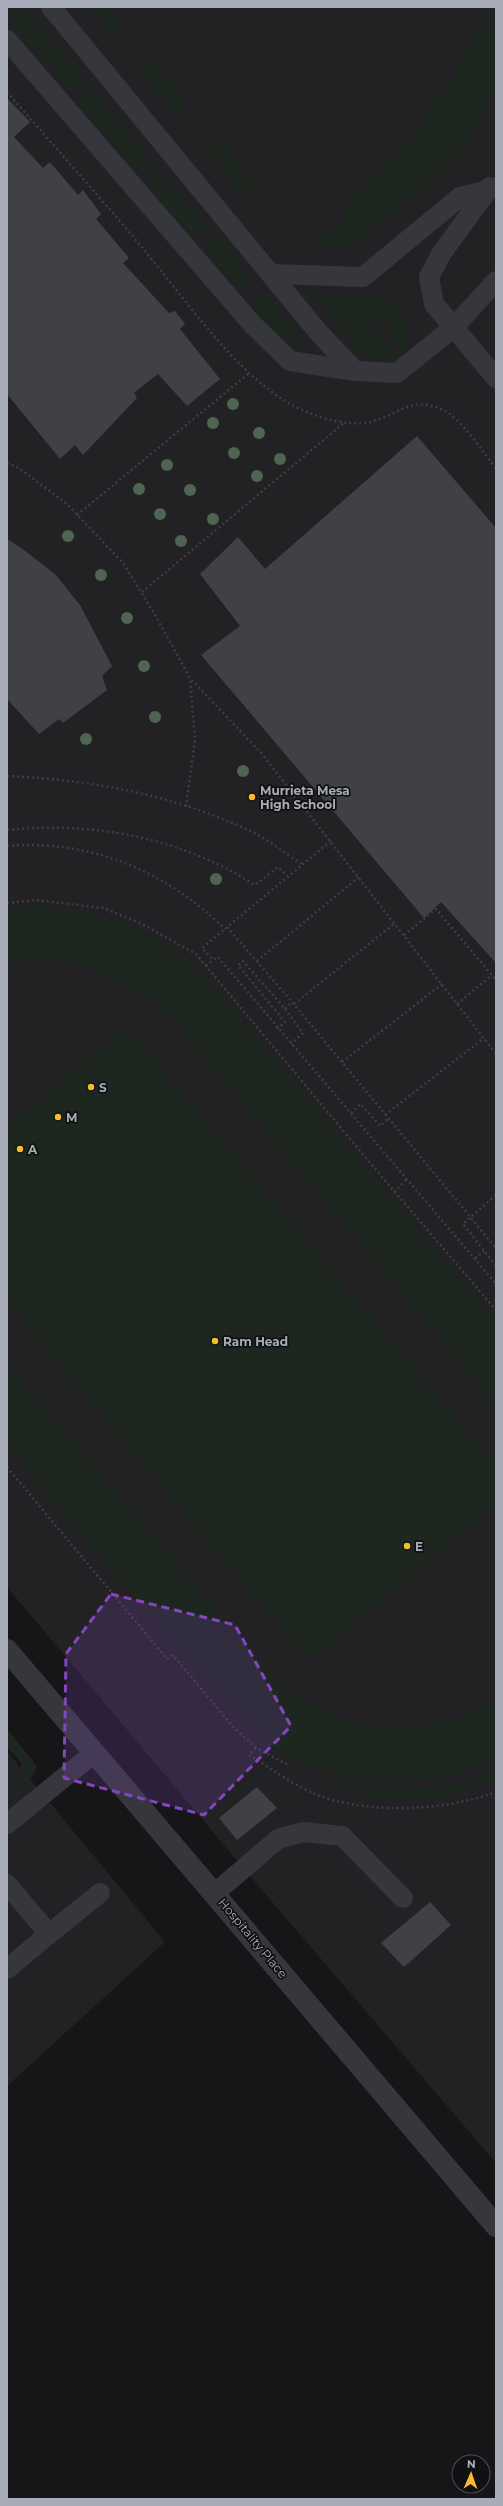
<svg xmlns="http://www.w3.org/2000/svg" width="503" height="2506" font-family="Montserrat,sans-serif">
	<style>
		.built { fill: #222225 }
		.green { fill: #1d261f }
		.building { fill: #404145 }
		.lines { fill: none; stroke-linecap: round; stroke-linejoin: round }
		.path { stroke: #3c3e44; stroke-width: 2.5; stroke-dasharray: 2 3; stroke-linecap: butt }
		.service { stroke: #36373d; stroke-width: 20 }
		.minor { stroke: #36373d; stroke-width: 22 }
		.tree { fill: #4f6452 }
		.marked { fill: #8446be; fill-opacity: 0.2; stroke: #8446be; stroke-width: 3; stroke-dasharray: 8 5; stroke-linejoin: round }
		.poi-dot { fill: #fabb2c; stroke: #111113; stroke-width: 1.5 }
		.labels { text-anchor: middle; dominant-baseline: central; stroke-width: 3.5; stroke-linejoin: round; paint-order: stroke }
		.poi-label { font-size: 12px; font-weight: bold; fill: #a7acb8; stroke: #111113; text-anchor: start }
		.street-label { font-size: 12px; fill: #a7acb8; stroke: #111113 }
	</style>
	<rect width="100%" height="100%" fill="#161618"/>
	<g class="built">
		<path d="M 7,7 L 496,7 L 496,2163 L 244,1869 L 7,1587 Z"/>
		<path d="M 7,1751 L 165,1942 L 7,2086 Z"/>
	</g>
	<g class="green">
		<path d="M 87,7 L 106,7 L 118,22 L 118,30 L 109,32 Z"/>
		<path d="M 494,7 L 496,91 L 482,118 L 461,150 L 431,181 L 353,246 L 321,251 L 312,244 L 346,218 L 340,210 L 408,142 L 450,80 Z"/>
		<path d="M 23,8 L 84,80 L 71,91 L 9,18 Z"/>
		<path d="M 149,62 L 156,63 L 185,99 L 187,107 L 183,112 L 174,111 L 143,75 L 144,66 Z"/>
		<path d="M 90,87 L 150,161 L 139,171 L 76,98 Z"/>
		<path d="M 216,141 L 222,142 L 251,177 L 253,187 L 249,192 L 240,190 L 209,152 L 212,142 Z"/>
		<path d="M 156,167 L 208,227 L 194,238 L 144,178 Z"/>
		<path d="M 215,232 L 249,276 L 246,285 L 236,284 L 203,243 Z"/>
		<path d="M 313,291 C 320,292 325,294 332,294 C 360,293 398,287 407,323 C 410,332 409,344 402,352 L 389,336 L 390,330 L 386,321 L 375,321 L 370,328 L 370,335 L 377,340 L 384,339 L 395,354 L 390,360 C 378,361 369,359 359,352 L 312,296 L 311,294 Z"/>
		<path d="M 262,295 L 268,296 L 309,348 L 305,352 C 294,345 252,315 255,302 Z"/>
		<path d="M 25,907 C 109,909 155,928 215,988 L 496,1322 L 496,1405 L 174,1022 C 126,974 75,953 7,963 L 7,910 Z"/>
		<path d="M 126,1027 L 496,1466 L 496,1505 L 309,1661 L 7,1303 L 7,1127 Z"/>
		<path d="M 7,1365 L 280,1685 C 347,1735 425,1746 496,1696 L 496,1758 C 425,1793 343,1787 275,1748 C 254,1736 237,1717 220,1700 L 7,1447 Z"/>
		<path d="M 7,1729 L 37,1766 L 31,1778 L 7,1798 L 7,1790 L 20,1779 L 21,1763 L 7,1747 Z"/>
		<path d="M 7,1760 L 12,1766 L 12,1774 L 7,1778 Z"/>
		<path d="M 496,1768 L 496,1783 C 461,1796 424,1803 386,1800 C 371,1798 355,1793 340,1790 L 343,1782 L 378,1791 L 462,1785 Z"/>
	</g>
	<g class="building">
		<path d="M 7,98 L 30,122 L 14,137 L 43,168 L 50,162 L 78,195 L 83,190 L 101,214 L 96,219 L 129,258 L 123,263 L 169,313 L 175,311 L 185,324 L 180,329 L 220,379 L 187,406 L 158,374 L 134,393 L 137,398 L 83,455 L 75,445 L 60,459 L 7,394 Z"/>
		<path d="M 417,436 L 496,528 L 496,963 L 441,902 L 424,918 L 201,655 L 240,626 L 200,574 L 238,537 L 265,569 Z"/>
		<path d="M 7,539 L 20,547 L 55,574 L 80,605 L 112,666 L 102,676 L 107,690 L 63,723 L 59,719 L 39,734 L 7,699 Z"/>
		<path d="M 257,1787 L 277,1808 L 237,1840 L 219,1818 Z"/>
		<path d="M 430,1902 L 451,1925 L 404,1967 L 381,1943 Z"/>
	</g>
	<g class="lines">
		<g class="path">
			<path d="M 7,92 C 53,145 100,197 145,251 C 186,300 237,376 294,406 C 315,417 346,427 371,422 C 399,415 410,395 443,410 C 460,417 485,454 496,469"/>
			<path d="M 7,463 L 19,468 L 67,504 L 123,563 L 154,613 L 190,678 L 262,754 L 496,1054"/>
			<path d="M 77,515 L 248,374"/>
			<path d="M 142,592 L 345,422"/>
			<path d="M 7,776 C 92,780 170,794 248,830 C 267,838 284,853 302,864"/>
			<path d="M 186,807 L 195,739 L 190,679"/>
			<path d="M 7,830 C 94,821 181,838 255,885 L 278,867 L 287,876"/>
			<path d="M 331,841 L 202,948 L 213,960 L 218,957 L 496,1284"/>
			<path d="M 7,846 C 90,839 166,871 225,929"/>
			<path d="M 7,903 L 36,900 L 103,908 L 142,924 L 196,954 L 371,1164 L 496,1310"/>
			<path d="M 227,927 L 292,1002 L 496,1248"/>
			<path d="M 404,935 L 436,909 L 496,980"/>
			<path d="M 257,961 L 359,877"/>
			<path d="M 206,966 L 213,960"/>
			<path d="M 294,1004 L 395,923"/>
			<path d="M 457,1004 L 492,975"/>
			<path d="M 285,1009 L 303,1033 L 291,1044"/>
			<path d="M 277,1029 L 285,1022 L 238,965 L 243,961 L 285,1009 L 292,1002"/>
			<path d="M 342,1062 L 442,984"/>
			<path d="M 351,1113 L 361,1104 L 380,1126 L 388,1119"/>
			<path d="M 385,1115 L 484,1038"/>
			<path d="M 394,1192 L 407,1179"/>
			<path d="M 496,1195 L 463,1224 L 496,1266"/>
			<path d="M 475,1258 L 484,1251"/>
			<path d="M 7,1467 L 167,1659 L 173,1655 L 233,1727 L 256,1748 L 290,1766"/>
			<path d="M 256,1748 L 249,1755 C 271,1768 293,1785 315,1794 C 366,1815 446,1811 496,1792"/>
		</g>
		<g class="service">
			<path d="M 51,7 L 319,333 L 355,371"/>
			<path d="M 7,40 L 253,325 L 290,361 L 355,371 L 397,373 L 454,327 L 496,281"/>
			<path d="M 490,187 L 441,254 L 429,277 L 434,304 L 496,378"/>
			<path d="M 271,274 L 363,277 L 460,197 L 485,191"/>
			<path d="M 7,1824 L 94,1753"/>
			<path d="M 7,1884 L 49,1934 L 7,1969"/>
			<path d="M 215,1893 L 278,1839 L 303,1832 L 342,1836 L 403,1898"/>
			<path d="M 49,1934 L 100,1893"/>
		</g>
		<path class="minor" d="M 7,1650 L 496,2226"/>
	</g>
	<g class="tree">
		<circle cx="233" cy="404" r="6"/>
		<circle cx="213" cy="423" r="6"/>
		<circle cx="259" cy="433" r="6"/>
		<circle cx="234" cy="453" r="6"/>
		<circle cx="280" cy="459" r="6"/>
		<circle cx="167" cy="465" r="6"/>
		<circle cx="257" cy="476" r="6"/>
		<circle cx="139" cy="489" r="6"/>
		<circle cx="190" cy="490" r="6"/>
		<circle cx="160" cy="514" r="6"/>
		<circle cx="213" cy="519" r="6"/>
		<circle cx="68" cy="536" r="6"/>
		<circle cx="181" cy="541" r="6"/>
		<circle cx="101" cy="575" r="6"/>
		<circle cx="127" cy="618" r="6"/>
		<circle cx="144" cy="666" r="6"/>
		<circle cx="155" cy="717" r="6"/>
		<circle cx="86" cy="739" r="6"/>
		<circle cx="243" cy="771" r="6"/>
		<circle cx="216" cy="879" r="6"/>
	</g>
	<path class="marked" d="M 111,1594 L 235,1625 L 291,1726 L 204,1815 L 64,1778 L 66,1654 Z"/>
	<g class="poi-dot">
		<circle cx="252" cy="797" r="4"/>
		<circle cx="91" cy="1087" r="4"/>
		<circle cx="58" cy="1117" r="4"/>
		<circle cx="20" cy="1149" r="4"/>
		<circle cx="215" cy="1341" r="4"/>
		<circle cx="407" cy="1546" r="4"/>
	</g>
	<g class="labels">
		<g class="poi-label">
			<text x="260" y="790">Murrieta Mesa<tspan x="260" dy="14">High School</tspan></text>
			<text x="99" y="1087">S</text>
			<text x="66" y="1117">M</text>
			<text x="28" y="1149">A</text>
			<text x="223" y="1341">Ram Head</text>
			<text x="415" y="1546">E</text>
		</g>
		<g class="street-label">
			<text transform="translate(253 1938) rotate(50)">Hospitality Place</text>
		</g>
	</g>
	<rect width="503" height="2506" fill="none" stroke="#a7acb8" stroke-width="16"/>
	<g transform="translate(471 2474) rotate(2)"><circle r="19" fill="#111113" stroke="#4d4f55"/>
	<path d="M0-3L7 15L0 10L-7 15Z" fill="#fabb2c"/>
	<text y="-6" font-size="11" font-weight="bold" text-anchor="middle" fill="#a7acb8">N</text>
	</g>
</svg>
